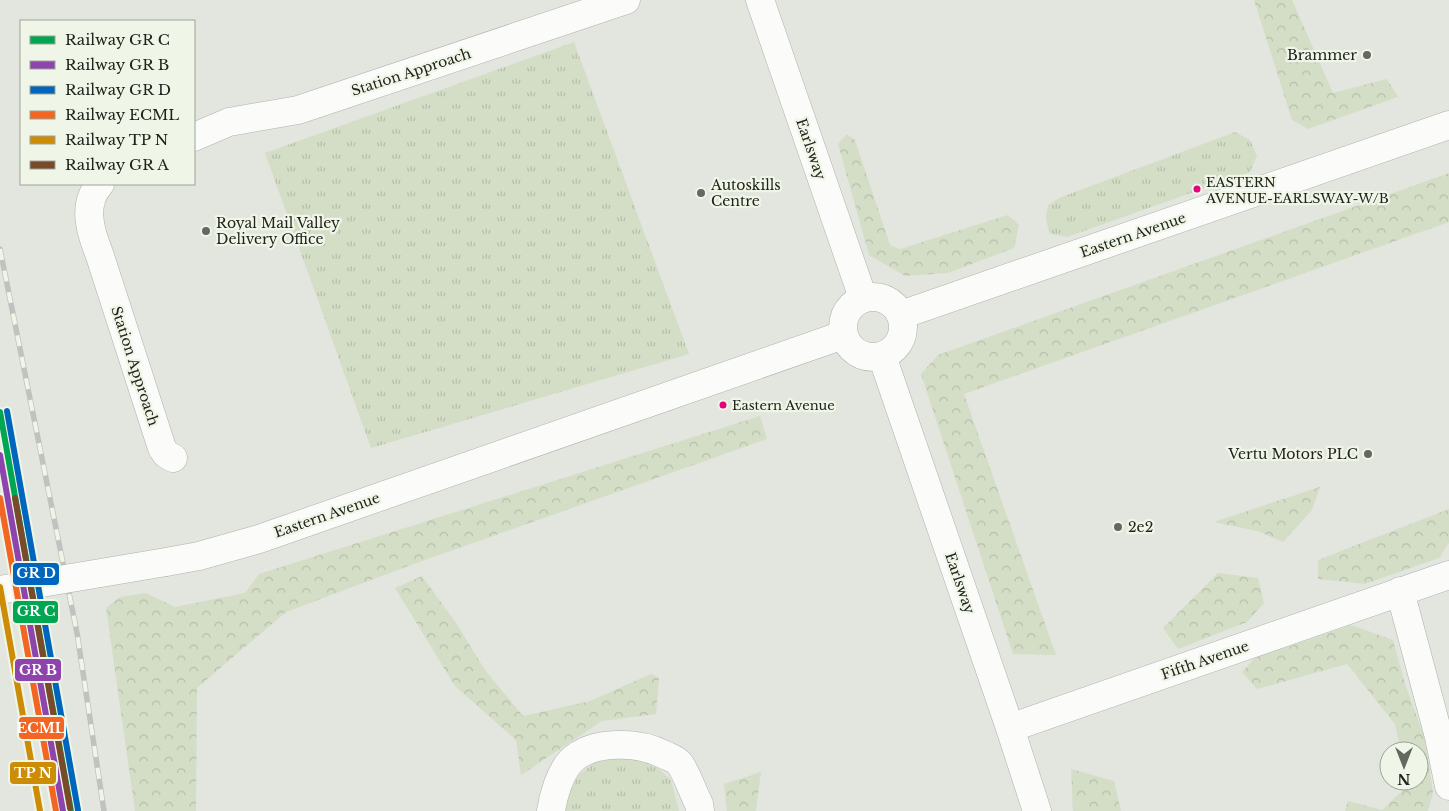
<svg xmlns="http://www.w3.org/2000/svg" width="1449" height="811" font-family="'Libre Baskerville',serif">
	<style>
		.grass { fill: url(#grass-tufts) }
		.forest { fill: url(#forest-crowns) }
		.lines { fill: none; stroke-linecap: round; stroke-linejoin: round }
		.minor-casing { stroke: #afb2ac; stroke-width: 29 }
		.minor { stroke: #fbfbfa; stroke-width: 28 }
		.rail-casing { stroke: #c1c2c0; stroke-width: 5.5 }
		.rail { stroke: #f0f6e7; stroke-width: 4; stroke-dasharray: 11; stroke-linecap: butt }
		.minor-bridge-casing { stroke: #afb2ac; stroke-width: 29; stroke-linecap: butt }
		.minor-bridge { stroke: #fbfbfa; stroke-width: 28 }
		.rail-1-casing { stroke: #f0f6e7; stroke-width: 10 }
		.rail-2-casing { stroke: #f0f6e7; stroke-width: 10 }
		.rail-3-casing { stroke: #f0f6e7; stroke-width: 10 }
		.rail-4-casing { stroke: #f0f6e7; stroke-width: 10 }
		.rail-5-casing { stroke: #f0f6e7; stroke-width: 10 }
		.rail-6-casing { stroke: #f0f6e7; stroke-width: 10 }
		.rail-1 { stroke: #00a651; stroke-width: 6 }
		.rail-2 { stroke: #8e44ad; stroke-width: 6 }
		.rail-3 { stroke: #0065bd; stroke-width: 6 }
		.rail-4 { stroke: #f26522; stroke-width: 6 }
		.rail-5 { stroke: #cc8c06; stroke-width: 6 }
		.rail-6 { stroke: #7a4b2a; stroke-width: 6 }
		.poi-dot { fill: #656761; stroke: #f0f6e7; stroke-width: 2 }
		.bus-dot { fill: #e5007d; stroke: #f0f6e7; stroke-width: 2 }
		.labels { text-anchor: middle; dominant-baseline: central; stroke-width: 4.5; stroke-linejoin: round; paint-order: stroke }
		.bus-label { font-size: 13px; fill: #21231e; stroke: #f0f6e7; text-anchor: start }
		.poi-label { font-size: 14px; fill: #21231e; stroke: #f0f6e7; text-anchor: start }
		.street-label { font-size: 14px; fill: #21231e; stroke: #f0f6e7 }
		.line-badge { stroke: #f0f6e7; stroke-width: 2 }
		.badge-label { font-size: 14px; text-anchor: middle; font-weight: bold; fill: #fff }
	</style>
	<defs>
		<pattern id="grass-tufts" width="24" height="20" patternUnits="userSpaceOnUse" patternTransform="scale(1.25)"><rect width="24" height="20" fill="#d4dec6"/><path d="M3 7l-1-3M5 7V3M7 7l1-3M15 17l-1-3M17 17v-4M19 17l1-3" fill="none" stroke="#b6beaa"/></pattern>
		<pattern id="forest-crowns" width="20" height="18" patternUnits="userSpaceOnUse" patternTransform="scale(1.25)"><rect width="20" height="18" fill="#d4dec6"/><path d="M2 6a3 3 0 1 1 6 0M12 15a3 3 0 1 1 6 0" fill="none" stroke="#b6beaa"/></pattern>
	</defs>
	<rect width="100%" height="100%" fill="#e2e6de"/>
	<g class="grass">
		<path d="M 574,42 L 689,354 L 371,448 L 265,153 Z"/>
		<path d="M 1235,132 L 1250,140 L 1257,156 L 1250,172 L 1067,237 L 1049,233 L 1046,218 L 1048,205 L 1059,198 Z"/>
		<path d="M 616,757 L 639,758 L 655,765 L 671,780 L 679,811 L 565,811 L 568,794 L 579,775 L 596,761 Z"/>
	</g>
	<g class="forest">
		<path d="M 1254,0 L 1292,0 L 1333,93 L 1387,79 L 1398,97 L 1308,129 L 1292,120 Z"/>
		<path d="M 847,134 L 855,140 L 890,245 L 900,249 L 1008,215 L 1019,225 L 1014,248 L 948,273 L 905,276 L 869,255 L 838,144 Z"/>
		<path d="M 1449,173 L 1449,222 L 964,394 L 1056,655 L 1013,654 L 921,374 L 938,355 Z"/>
		<path d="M 760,416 L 767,439 L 411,565 L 286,612 L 197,688 L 196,811 L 135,811 L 106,608 L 120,597 L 146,593 L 175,607 L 245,593 L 259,574 Z"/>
		<path d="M 1320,487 L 1312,510 L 1283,542 L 1257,531 L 1214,522 Z"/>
		<path d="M 1449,509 L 1449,543 L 1439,558 L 1365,584 L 1318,579 L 1318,560 Z"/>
		<path d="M 1218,573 L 1258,578 L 1264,603 L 1247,622 L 1178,649 L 1163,628 Z"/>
		<path d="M 422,576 L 456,623 L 485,670 L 523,716 L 590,701 L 651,674 L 659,678 L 656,714 L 602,721 L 521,775 L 516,740 L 455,686 L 395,588 Z"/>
		<path d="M 1351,625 L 1393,640 L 1405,684 L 1425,739 L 1433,792 L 1428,811 L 1345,811 L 1348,801 L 1382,810 L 1409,784 L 1408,781 L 1419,781 L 1419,751 L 1401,751 L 1395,724 L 1347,664 L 1257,689 L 1242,672 L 1259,654 L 1288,647 Z"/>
		<path d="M 1071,769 L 1114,781 L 1121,811 L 1073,811 Z"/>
		<path d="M 761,772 L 756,811 L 727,811 L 724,784 Z"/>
	</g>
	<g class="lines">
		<defs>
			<g id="minor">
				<path d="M 760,0 L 863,298"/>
				<path d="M 194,137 L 229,122 L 298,110 L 626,0"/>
				<path d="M 100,184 C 82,204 90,231 99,253 L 162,448 L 166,454 L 173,458"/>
				<circle cx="873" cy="327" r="30"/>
				<path d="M 901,315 L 1449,125"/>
				<path d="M 882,356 L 1010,728 L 1037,811"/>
				<path d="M 166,562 L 199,556 L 259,539 L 843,335"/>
				<path d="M 1400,591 L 1439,737 L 1449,786"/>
				<path d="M 1010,728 L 1449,575"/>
				<path d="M 551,811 C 553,797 560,772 571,761 C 593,739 640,742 665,755 C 669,757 676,759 679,763 C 686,771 693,793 699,804 L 700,811"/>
			</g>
		</defs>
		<use href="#minor" class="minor-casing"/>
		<use href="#minor" class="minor"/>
		<defs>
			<path id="rail" d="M 0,249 L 77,633 L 104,811"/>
		</defs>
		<use href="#rail" class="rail-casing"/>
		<use href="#rail" class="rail"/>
		<defs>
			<path id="minor-bridge" d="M 0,590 L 166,562"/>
		</defs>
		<use href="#minor-bridge" class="minor-bridge-casing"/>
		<use href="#minor-bridge" class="minor-bridge"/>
		<defs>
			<path id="rail-1" d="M 0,412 L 71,811"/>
			<path id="rail-2" d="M 0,455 L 63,811"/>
			<path id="rail-3" d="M 7,411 L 78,810"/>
			<path id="rail-4" d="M 0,498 L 56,811"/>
			<path id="rail-5" d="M 0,587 L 40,811"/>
			<path id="rail-6" d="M 15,498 L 70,808"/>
		</defs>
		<use href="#rail-1" class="rail-1-casing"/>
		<use href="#rail-2" class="rail-2-casing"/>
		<use href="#rail-3" class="rail-3-casing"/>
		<use href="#rail-4" class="rail-4-casing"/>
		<use href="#rail-5" class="rail-5-casing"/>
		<use href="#rail-6" class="rail-6-casing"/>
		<use href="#rail-1" class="rail-1"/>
		<use href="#rail-2" class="rail-2"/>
		<use href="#rail-3" class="rail-3"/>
		<use href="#rail-4" class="rail-4"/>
		<use href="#rail-5" class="rail-5"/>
		<use href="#rail-6" class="rail-6"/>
	</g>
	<g class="poi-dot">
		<circle cx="1367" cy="55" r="5"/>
		<circle cx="701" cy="193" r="5"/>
		<circle cx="206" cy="231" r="5"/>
		<circle cx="1368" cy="454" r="5"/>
		<circle cx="1118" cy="527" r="5"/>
	</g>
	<g class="bus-dot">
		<circle cx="1197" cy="189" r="4.5"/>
		<circle cx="723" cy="405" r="4.5"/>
	</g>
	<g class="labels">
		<g class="bus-label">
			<text x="1206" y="182">EASTERN<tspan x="1206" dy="16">AVENUE-EARLSWAY-W/B</tspan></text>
			<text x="732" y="405">Eastern Avenue</text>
		</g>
		<g class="poi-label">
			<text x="1357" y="55" text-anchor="end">Brammer</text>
			<text x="711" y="185">Autoskills<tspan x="711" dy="16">Centre</tspan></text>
			<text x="216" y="223">Royal Mail Valley<tspan x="216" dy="16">Delivery Office</tspan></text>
			<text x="1358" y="454" text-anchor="end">Vertu Motors PLC</text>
			<text x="1128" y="527">2e2</text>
		</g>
		<g class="street-label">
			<text transform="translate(411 72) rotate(-18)">Station Approach</text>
			<text transform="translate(811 149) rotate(71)">Earlsway</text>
			<text transform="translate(1133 235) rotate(-19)">Eastern Avenue</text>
			<text transform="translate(135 366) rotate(72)">Station Approach</text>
			<text transform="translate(327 515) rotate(-19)">Eastern Avenue</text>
			<text transform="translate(960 583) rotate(71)">Earlsway</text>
			<text transform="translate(1205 660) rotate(-19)">Fifth Avenue</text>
		</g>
	</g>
	<g class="line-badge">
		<rect x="12" y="562" width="48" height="24" rx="5" fill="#0065bd"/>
		<rect x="12" y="600" width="47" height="24" rx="5" fill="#00a651"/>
		<rect x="14" y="658" width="48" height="24" rx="5" fill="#8e44ad"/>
		<rect x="18" y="716" width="47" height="24" rx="5" fill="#f26522"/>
		<rect x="9" y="761" width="48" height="24" rx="5" fill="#cc8c06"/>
	</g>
	<g class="badge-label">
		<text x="36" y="578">GR D</text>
		<text x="36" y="616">GR C</text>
		<text x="38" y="675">GR B</text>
		<text x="41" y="733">ECML</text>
		<text x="33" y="778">TP N</text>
	</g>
	<rect x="20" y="20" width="175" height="165" fill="#f0f6e7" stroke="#9da297"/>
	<rect x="30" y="36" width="25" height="8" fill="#00a651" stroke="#9da297"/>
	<text x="65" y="45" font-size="15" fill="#21231e">Railway GR C</text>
	<rect x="30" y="61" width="25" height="8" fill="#8e44ad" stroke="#9da297"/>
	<text x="65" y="70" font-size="15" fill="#21231e">Railway GR B</text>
	<rect x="30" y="86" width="25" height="8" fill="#0065bd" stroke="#9da297"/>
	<text x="65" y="95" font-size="15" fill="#21231e">Railway GR D</text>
	<rect x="30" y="111" width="25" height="8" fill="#f26522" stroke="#9da297"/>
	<text x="65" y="120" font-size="15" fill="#21231e">Railway ECML</text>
	<rect x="30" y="136" width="25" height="8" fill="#cc8c06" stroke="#9da297"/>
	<text x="65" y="145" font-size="15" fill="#21231e">Railway TP N</text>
	<rect x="30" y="161" width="25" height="8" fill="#7a4b2a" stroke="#9da297"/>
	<text x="65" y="170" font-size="15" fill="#21231e">Railway GR A</text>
	<g transform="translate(1404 766) rotate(180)"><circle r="24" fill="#f0f6e7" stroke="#9da297"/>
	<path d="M0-4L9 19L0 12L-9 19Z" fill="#656761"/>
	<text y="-8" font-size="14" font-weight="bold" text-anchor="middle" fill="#21231e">N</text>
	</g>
</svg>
